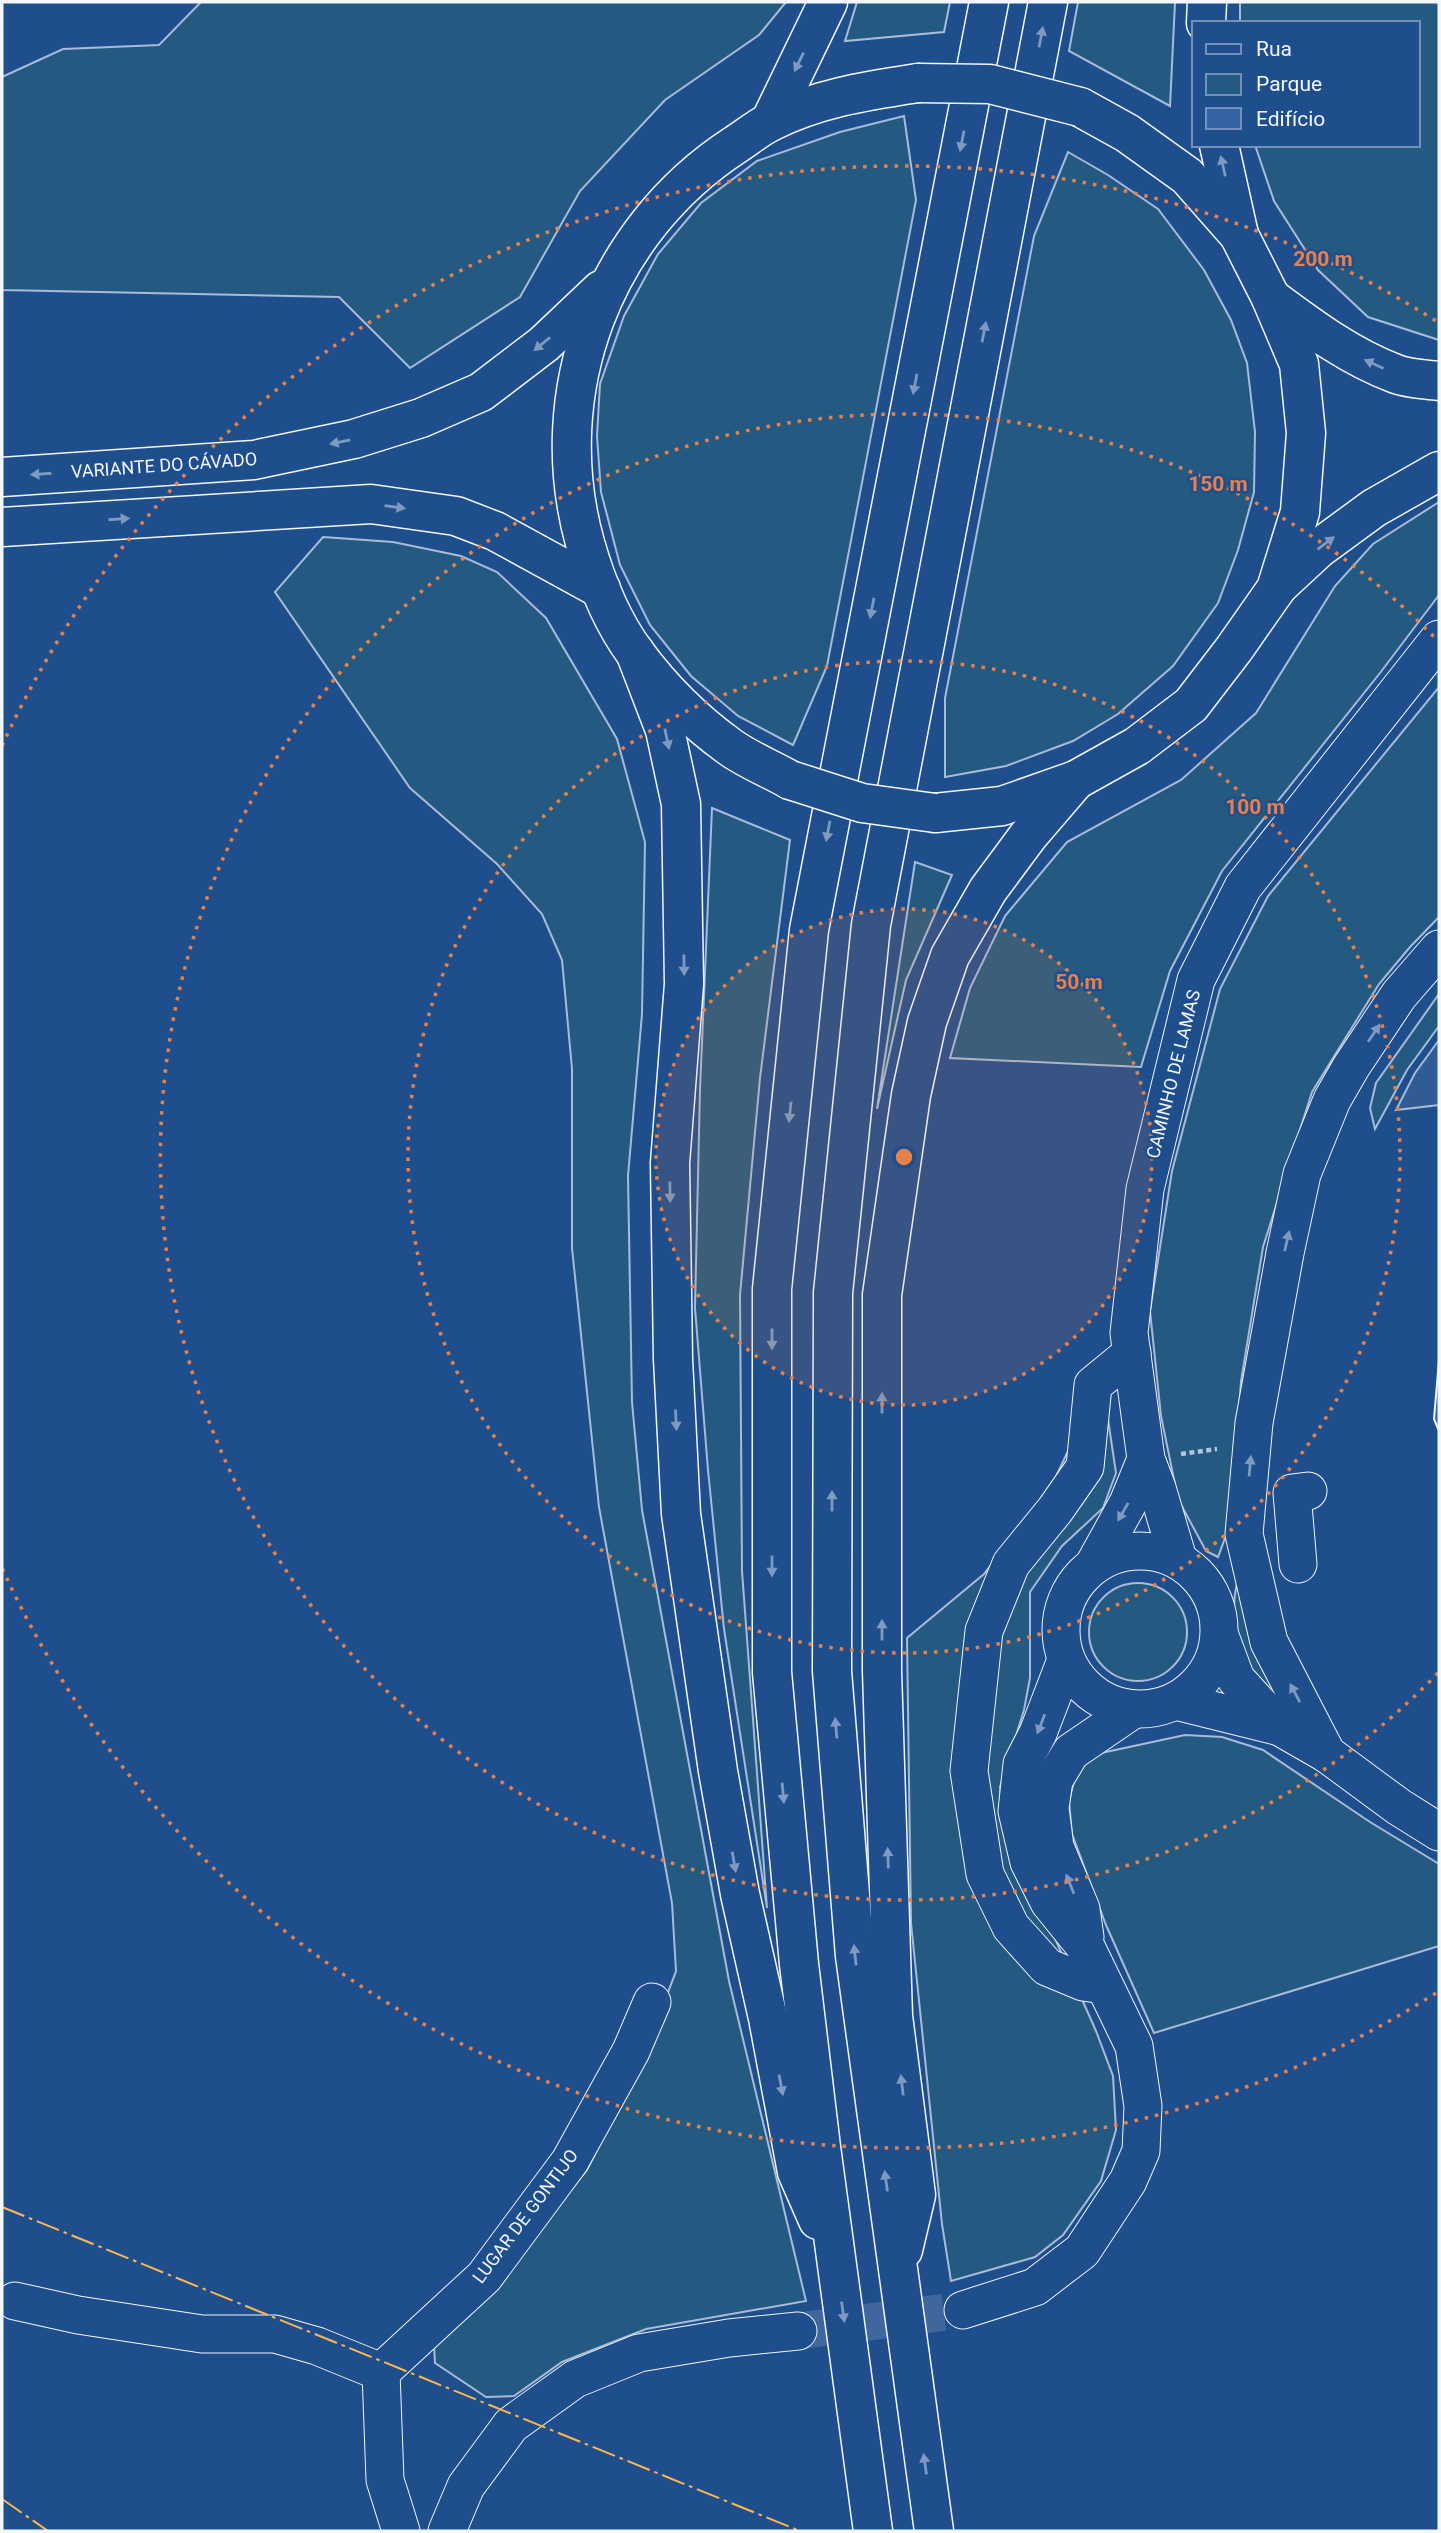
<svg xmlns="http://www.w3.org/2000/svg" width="1441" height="2533" font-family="Roboto,sans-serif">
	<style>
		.green { fill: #245a82; stroke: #a8bbd7; stroke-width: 2 }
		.parking { fill: #305b95; stroke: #a8bbd7; stroke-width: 2 }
		.building { fill: #3563a3; stroke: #f2f6ff; stroke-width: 2 }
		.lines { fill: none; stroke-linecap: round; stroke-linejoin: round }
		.minor-tunnel { stroke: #3f679d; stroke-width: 37; stroke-dasharray: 37 18; stroke-linecap: butt }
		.minor-casing { stroke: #f2f6ff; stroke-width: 39 }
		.major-casing { stroke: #f2f6ff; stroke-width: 41 }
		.highway-casing { stroke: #f2f6ff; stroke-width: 41 }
		.path { stroke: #b3c4dc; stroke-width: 4.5; stroke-dasharray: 5 3.5; stroke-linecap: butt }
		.minor { stroke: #1f4e8c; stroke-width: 37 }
		.major { stroke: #1f4e8c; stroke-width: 38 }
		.highway { stroke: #1f4e8c; stroke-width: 38 }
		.major-bridge-casing { stroke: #f2f6ff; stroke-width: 41; stroke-linecap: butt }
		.major-bridge { stroke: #1f4e8c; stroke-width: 38 }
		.power { stroke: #ffb74d; stroke-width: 2; stroke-dasharray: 24 5 3.5 5; stroke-linecap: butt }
		.oneway { fill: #7e9ac0 }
		.ring { fill: none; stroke: #ea8049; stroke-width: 3.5; stroke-dasharray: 3.5 7 }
		.labels { text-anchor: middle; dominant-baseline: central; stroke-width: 5; stroke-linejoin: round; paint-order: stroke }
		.street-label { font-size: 18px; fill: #f2f6ff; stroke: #1f4e8c }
		.centre { fill: #ea8049; stroke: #1f4e8c; stroke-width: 3.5 }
		.ring-label { font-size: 21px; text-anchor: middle; font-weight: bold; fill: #ea8049; stroke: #1f4e8c; stroke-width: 5; stroke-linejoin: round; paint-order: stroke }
	</style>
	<rect width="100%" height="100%" fill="#1f4e8c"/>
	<g class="green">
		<path d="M 201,2 L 786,2 L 759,35 L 665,100 L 580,191 L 520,297 L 410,368 L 339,297 L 2,290 L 2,77 L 63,49 L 159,45 Z"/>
		<path d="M 857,2 L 950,2 L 944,32 L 845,41 Z"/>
		<path d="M 1078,2 L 1175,2 L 1170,106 L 1069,51 Z"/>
		<path d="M 1240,2 L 1439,2 L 1439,340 L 1368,317 L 1318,270 L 1274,201 L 1255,145 L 1418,145 L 1418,23 L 1240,23 Z"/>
		<path d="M 904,116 L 916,200 L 827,666 L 793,745 L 738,716 L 691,676 L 650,625 L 620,565 L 601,492 L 597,436 L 600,384 L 624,316 L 658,254 L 701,203 L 757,161 L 840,132 Z"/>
		<path d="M 1068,152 L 1108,175 L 1158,209 L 1204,270 L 1231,320 L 1247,363 L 1255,432 L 1254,492 L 1238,550 L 1218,603 L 1173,666 L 1118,714 L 1073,741 L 1006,766 L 945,777 L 945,698 L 1034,236 Z"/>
		<path d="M 1439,502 L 1439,595 L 1380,673 L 1222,871 L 1170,971 L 1141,1067 L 950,1058 L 970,988 L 1005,916 L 1067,842 L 1181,780 L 1256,713 L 1335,586 L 1373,544 Z"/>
		<path d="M 323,537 L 393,542 L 461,556 L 497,572 L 546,618 L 617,739 L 645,842 L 642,1014 L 628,1176 L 632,1402 L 642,1510 L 729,1981 L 806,2301 L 646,2329 L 562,2362 L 514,2396 L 486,2397 L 435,2363 L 434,2345 L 496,2283 L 587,2170 L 643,2059 L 676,1971 L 672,1903 L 599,1507 L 572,1248 L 572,1069 L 562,960 L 542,914 L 497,864 L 410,788 L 275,592 Z"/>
		<path d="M 1439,687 L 1439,917 L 1410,947 L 1379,984 L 1312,1092 L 1263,1247 L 1241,1381 L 1231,1522 L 1218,1557 L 1206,1551 L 1178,1499 L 1161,1416 L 1150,1311 L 1172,1171 L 1220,989 L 1268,896 Z"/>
		<path d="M 712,808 L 790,840 L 760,1078 L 740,1295 L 742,1571 L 767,1908 L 724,1629 L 708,1470 L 695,1308 L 700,1089 Z"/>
		<path d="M 915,862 L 952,875 L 906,980 L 877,1109 Z"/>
		<path d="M 1439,994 L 1439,1026 L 1407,1070 L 1375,1129 L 1370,1108 L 1376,1083 Z"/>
		<path d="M 1102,1379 L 1116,1473 L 1103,1508 L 1062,1546 L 1030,1592 L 1030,1678 L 1024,1710 L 1000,1787 L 1003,1821 L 1096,2031 L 1113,2076 L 1116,2130 L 1101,2181 L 1063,2235 L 1035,2257 L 951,2281 L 942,2224 L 911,1923 L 907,1638 L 984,1574 L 1052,1485 Z"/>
		<path d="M 1237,1583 L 1280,1705 C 1273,1698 1264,1690 1257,1682 C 1237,1654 1229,1617 1237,1583 Z"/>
		<circle cx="1138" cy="1632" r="49"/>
		<path d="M 1185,1735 L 1222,1737 L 1263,1750 L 1370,1822 L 1439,1864 L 1439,1946 L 1154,2033 L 1106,1925 L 1072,1834 L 1069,1801 L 1075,1778 L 1092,1755 Z"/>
	</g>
	<path class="parking" d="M 1439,1040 L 1439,1105 L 1396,1110 L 1415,1073 Z"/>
	<path class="building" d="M 1439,1360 L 1439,1431 L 1434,1419 Z"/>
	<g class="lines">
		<path class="minor-tunnel" d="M 798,2331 L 963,2310"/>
		<defs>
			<g id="minor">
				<circle cx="1140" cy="1630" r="79"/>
				<path d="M 1178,1559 L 1157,1488 L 1146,1459 L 1129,1333 L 1145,1189 L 1196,980 L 1243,887 L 1439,639"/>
				<path d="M 1095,1563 L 1128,1503 L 1146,1459"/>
				<path d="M 1298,1564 L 1292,1493 L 1308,1491"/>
				<path d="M 1220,1636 L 1236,1679 L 1280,1727"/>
				<path d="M 1176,1701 L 1280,1727 L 1327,1754 L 1399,1807 L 1439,1832"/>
				<path d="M 1327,1754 L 1269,1642 L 1244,1534 L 1254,1423 L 1285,1253 L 1302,1174 L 1332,1100 L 1351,1067 L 1399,995 L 1439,949"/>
				<path d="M 1085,1937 L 1081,1909 L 1055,1847 L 1050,1808 L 1054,1780 L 1071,1752 L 1134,1709"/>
				<path d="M 1104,1985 L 1083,1982 L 1047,1967 L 1011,1927 L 985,1874 L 969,1771 L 984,1631 L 1011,1564 L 1055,1510 L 1085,1467 L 1093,1385 L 1132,1353"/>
				<path d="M 15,2301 L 78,2315 L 202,2334 L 275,2334 L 317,2346 L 381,2372"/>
				<path d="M 963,2310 L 1035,2287 L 1082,2251 L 1128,2181 L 1141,2151 L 1143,2106 L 1134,2046 L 1087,1949 L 1049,1902 L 1029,1862 L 1017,1811 L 1022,1764 L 1038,1733 L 1066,1660"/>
				<path d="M 401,2531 L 385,2480 L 381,2372 L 484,2277 L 570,2161 L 631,2051 L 652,2002"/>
				<path d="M 447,2531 L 466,2486 L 511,2425 L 575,2379 L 639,2353 L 729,2338 L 798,2331"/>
			</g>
			<g id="major">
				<path d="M 1271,298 C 1310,327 1350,357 1396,374 C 1409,379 1425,379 1439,381"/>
				<path d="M 2,477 L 254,460 L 354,439 L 421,418 L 481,392 L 544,344 L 601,290"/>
				<path d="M 2,527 L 371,504 L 456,516 L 495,531 L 601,589"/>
				<path d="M 1277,587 L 1318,549 L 1374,508 L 1439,471"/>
				<path d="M 790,780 C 771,769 748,760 730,747 C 694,721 662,689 636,654 C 612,622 596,582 585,543 C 543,392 603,231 735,145 C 746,138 758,128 770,122 C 818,98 866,91 918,83"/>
				<path d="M 935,813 L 1002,806 L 1076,780 L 1137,746 L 1191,705 L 1234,649 L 1276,589 L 1300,512 L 1306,433 L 1299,364 L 1271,298 L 1239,235 L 1187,176 L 1127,133 L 1080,107"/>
			</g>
			<g id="highway">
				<path d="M 1206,23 L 1207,2"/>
				<path d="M 770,122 L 828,2"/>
				<path d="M 1219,145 L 1239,235"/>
				<path d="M 635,652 L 665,730 L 681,804 L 684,984 L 670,1163 L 673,1359 L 681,1514 L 718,1771 L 740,1894 L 768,2018 L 797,2172 L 818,2220"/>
				<path d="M 903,2250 L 916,2195 L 893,2016 L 882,1671 L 882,1295 L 911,1095 L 927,1022 L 950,956 L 988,890 L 1028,836 L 1076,780"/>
				<path d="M 873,2531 L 821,2147 L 799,1964 L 772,1672 L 772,1289 L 809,930 L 989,2"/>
				<path d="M 934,2531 L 855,1956 L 832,1671 L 833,1293 L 871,925 L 1048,2"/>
			</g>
		</defs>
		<use href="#minor" class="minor-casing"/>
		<use href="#major" class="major-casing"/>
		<use href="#highway" class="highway-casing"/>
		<path class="path" d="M 1181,1454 L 1217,1449"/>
		<use href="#minor" class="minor"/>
		<use href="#major" class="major"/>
		<use href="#highway" class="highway"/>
		<defs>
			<g id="major-bridge">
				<path d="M 918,83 L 990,84 L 1080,107"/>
				<path d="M 790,780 L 862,803 L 935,813"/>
			</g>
		</defs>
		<use href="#major-bridge" class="major-bridge-casing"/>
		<use href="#major-bridge" class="major-bridge"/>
		<g class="power">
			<path d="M 2,2207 L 800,2531"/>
			<path d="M 2,2499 L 48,2531"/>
		</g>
	</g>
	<defs><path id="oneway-solid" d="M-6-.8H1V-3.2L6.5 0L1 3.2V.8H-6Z" transform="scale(1.75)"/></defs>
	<g class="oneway">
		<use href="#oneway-solid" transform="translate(1041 37) rotate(-79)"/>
		<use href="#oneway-solid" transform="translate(799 62) rotate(116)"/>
		<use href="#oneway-solid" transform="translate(962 141) rotate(101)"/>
		<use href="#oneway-solid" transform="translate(1223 166) rotate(-103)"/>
		<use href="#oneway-solid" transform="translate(984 332) rotate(-79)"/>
		<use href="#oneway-solid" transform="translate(542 344) rotate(140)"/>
		<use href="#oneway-solid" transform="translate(1374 364) rotate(-155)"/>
		<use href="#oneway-solid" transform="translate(915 384) rotate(101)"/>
		<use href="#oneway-solid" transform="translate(340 442) rotate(168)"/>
		<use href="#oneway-solid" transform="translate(41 474) rotate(176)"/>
		<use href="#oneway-solid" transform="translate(395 507) rotate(8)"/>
		<use href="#oneway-solid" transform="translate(119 519) rotate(-4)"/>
		<use href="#oneway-solid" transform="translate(1326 543) rotate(-37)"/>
		<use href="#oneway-solid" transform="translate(872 608) rotate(101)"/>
		<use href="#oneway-solid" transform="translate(667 739) rotate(78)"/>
		<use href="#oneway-solid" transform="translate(828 831) rotate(101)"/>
		<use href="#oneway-solid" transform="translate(684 965) rotate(89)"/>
		<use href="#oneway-solid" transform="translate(1374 1033) rotate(-56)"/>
		<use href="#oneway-solid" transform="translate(790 1112) rotate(96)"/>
		<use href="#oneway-solid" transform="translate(670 1192) rotate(89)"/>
		<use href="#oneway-solid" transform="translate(1287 1241) rotate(-77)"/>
		<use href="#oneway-solid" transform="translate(772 1339) rotate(90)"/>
		<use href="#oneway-solid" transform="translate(882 1403) rotate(-90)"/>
		<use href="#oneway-solid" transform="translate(676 1420) rotate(87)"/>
		<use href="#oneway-solid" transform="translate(1250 1466) rotate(-85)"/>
		<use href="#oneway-solid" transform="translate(832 1501) rotate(-90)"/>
		<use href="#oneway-solid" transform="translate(1123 1512) rotate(120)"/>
		<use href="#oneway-solid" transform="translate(772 1566) rotate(90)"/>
		<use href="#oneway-solid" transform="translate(882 1630) rotate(-90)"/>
		<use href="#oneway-solid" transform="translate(1295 1693) rotate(-118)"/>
		<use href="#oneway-solid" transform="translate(1041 1724) rotate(111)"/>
		<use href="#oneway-solid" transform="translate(836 1728) rotate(-95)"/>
		<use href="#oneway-solid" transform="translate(783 1793) rotate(85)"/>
		<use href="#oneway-solid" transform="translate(888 1858) rotate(-92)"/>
		<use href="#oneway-solid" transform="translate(734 1862) rotate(80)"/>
		<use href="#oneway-solid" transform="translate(1070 1884) rotate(-112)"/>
		<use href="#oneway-solid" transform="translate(855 1955) rotate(-96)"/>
		<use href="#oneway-solid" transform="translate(781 2085) rotate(79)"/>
		<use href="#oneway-solid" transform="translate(902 2085) rotate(-97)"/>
		<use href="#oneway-solid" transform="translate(886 2181) rotate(-98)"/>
		<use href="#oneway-solid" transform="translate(843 2312) rotate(82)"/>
		<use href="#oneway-solid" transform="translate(925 2464) rotate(-98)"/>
	</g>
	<circle cx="904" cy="1157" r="248" fill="#ea8049" fill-opacity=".12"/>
	<g class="ring">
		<circle cx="904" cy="1157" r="248"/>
		<circle cx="904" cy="1157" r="496"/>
		<path d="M1438 1673A743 743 0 1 1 1438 641"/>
		<path d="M1436 1993A991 991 0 0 1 2 1568M2 746A991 991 0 0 1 1436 321"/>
	</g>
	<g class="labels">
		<g class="street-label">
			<text transform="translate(164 465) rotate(-4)">VARIANTE DO CÁVADO</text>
			<text transform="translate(1173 1074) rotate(-76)">CAMINHO DE LAMAS</text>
			<text transform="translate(525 2216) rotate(-53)">LUGAR DE GONTIJO</text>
		</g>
	</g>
	<circle cx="904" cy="1157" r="10" class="centre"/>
	<g class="ring-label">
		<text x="1323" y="266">200 m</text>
		<text x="1218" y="491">150 m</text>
		<text x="1255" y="814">100 m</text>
		<text x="1079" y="989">50 m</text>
	</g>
	<rect width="1441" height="2533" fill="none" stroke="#f2f6ff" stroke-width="7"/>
	<rect x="1192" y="21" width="228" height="126" fill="#1f4e8c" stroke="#7391ba" stroke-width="2"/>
	<rect x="1206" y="44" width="35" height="10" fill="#1f4e8c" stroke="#7391ba" stroke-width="2"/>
	<text x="1256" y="56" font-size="21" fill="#f2f6ff">Rua</text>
	<rect x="1206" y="74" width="35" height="21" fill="#245a82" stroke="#7391ba" stroke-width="2"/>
	<text x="1256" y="91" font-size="21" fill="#f2f6ff">Parque</text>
	<rect x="1206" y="108" width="35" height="21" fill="#3563a3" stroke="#7391ba" stroke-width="2"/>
	<text x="1256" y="126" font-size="21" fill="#f2f6ff">Edifício</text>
</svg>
